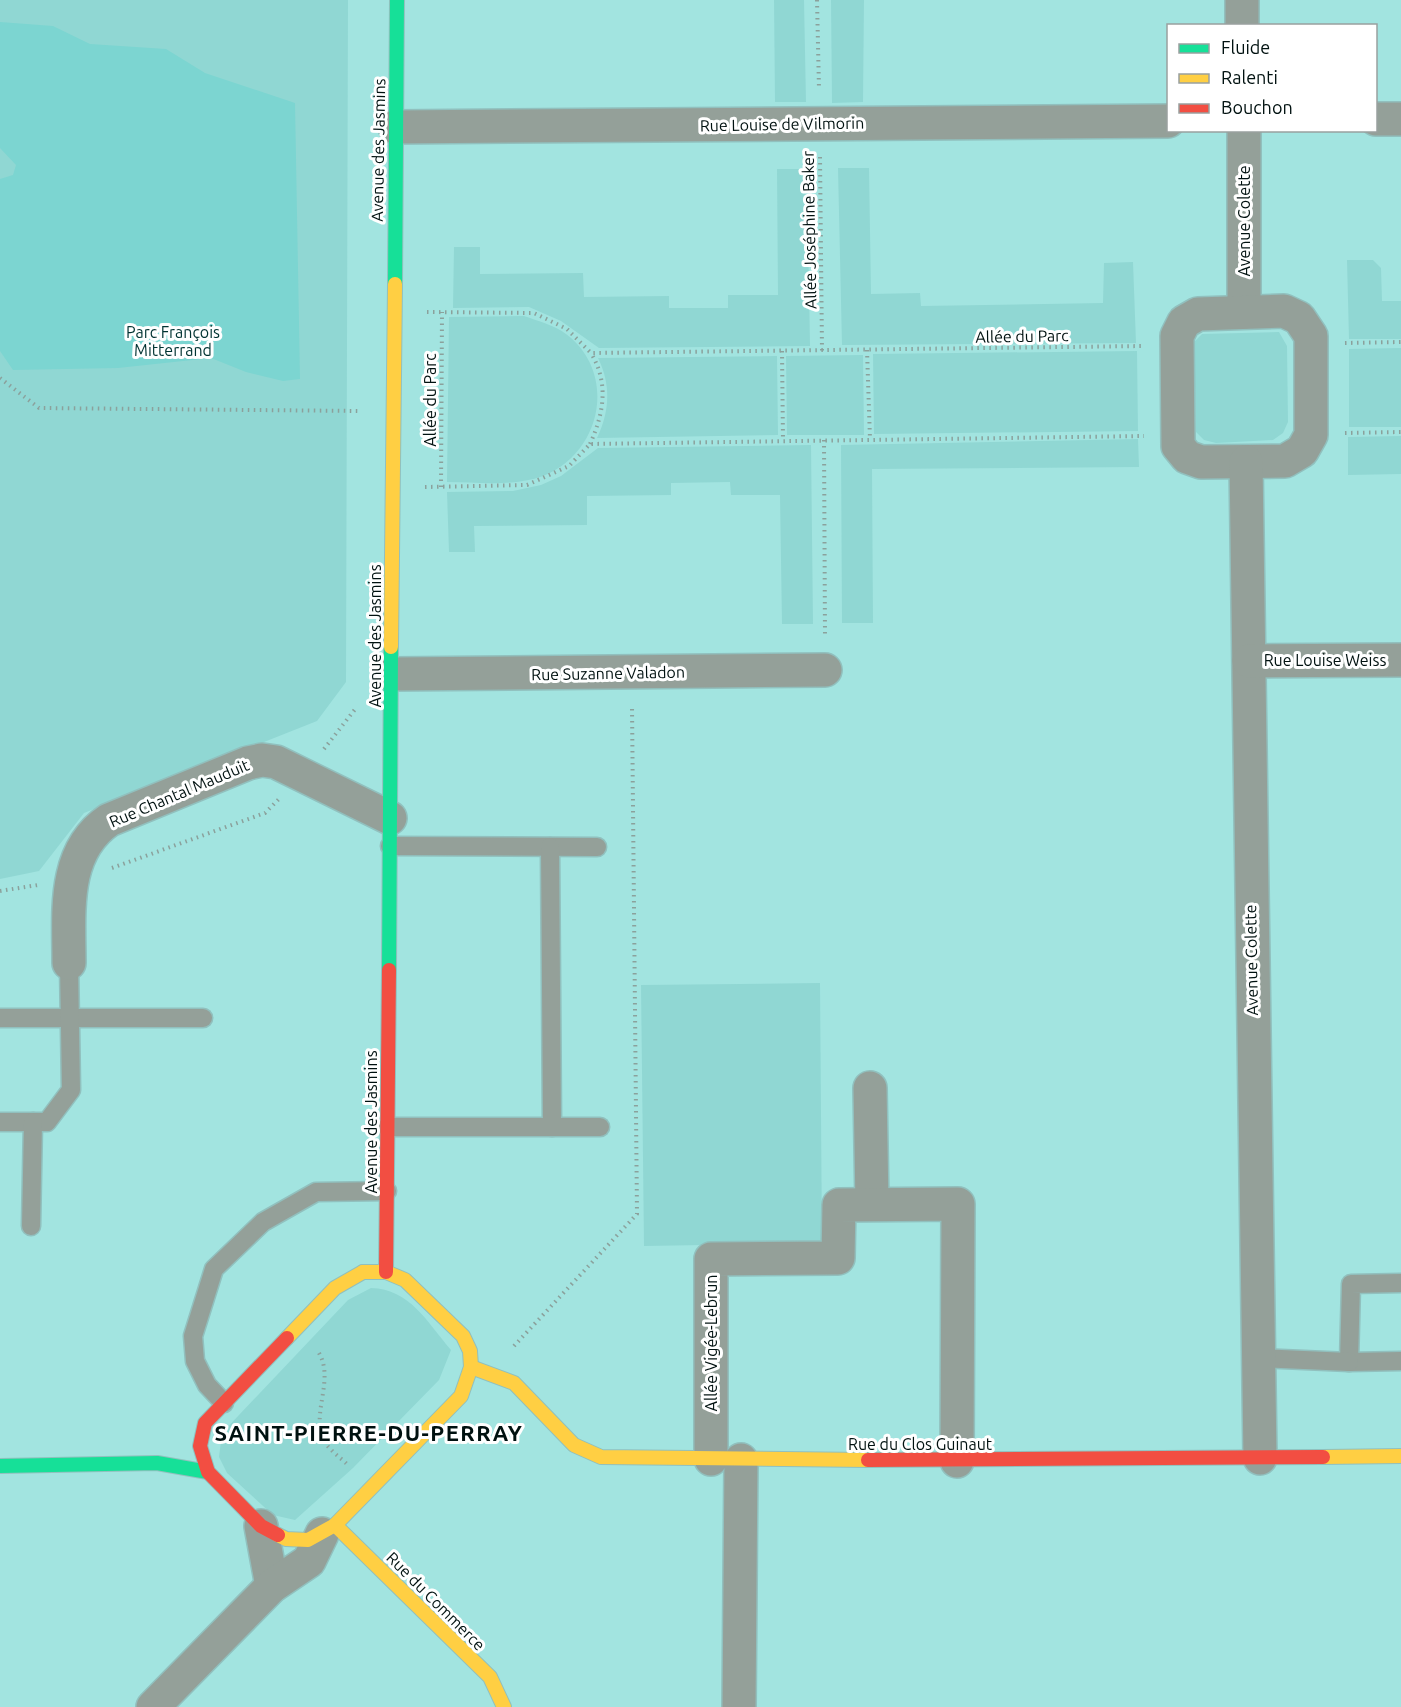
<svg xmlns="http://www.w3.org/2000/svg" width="1401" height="1707" font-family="Ubuntu,sans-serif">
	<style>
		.green { fill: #90d7d3 }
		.forest { fill: #7cd5d1 }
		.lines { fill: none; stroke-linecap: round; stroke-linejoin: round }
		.lane-casing { stroke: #91c0be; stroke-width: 21 }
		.street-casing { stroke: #91c0be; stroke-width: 36 }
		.fast-casing { stroke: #91c0be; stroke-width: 16 }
		.slow-casing { stroke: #91c0be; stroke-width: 16 }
		.jam-casing { stroke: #91c0be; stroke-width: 16 }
		.path { stroke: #8ba19c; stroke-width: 4; stroke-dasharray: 1.5 4.5; stroke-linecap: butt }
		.lane { stroke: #94a099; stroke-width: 18 }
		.street { stroke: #94a099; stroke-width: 33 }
		.fast { stroke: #16e098; stroke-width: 14 }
		.slow { stroke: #ffcf43; stroke-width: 14 }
		.jam { stroke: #f24e42; stroke-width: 14 }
		.labels { text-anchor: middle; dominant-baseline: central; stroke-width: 6; stroke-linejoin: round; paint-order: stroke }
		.street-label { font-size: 16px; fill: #001110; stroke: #fff }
		.park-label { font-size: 16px; fill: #003332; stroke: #fff }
		.district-label { font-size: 22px; font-weight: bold; letter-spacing: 1.5px; fill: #001110; stroke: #fff }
	</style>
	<rect width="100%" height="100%" fill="#a2e4e0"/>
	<g class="green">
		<path d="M 0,0 L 348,0 L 346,682 L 317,721 L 84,813 L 39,871 L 0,879 Z"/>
		<path d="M 774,0 L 804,0 L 806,102 L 775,102 Z"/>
		<path d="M 831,0 L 864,0 L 863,102 L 832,103 Z"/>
		<path d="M 838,168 L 869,168 L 871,294 L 920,293 L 921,306 L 1103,303 L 1104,263 L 1133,262 L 1136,343 L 842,345 Z"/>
		<path d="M 777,169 L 807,169 L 810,346 L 599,348 L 561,321 L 529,307 L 453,308 L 454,247 L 480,247 L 480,274 L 583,273 L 584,297 L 669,296 L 669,308 L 728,308 L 728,295 L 778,295 Z"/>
		<path d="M 1347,260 L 1373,260 L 1381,268 L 1382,301 L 1401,301 L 1401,339 L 1349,339 Z"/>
		<path d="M 524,316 C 538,321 554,325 566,334 C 618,373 602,453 543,476 C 513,487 478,482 447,482 L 449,317 Z"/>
		<path d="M 1279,332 L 1287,346 L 1288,422 L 1283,433 L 1273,440 L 1216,443 L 1204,440 L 1196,432 L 1194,342 L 1202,334 Z"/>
		<path d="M 1401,348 L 1401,427 L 1349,427 L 1349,349 Z"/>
		<path d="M 1137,351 L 1138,431 L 874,434 L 873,354 Z"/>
		<path d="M 863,355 L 864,435 L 787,435 L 786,356 Z"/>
		<path d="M 777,356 L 778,435 L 597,438 C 610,411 611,384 598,358 Z"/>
		<path d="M 1401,436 L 1401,474 L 1348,475 L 1348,437 Z"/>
		<path d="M 1138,439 L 1139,467 L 872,469 L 873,623 L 842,623 L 841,445 Z"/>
		<path d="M 811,445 L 813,624 L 782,624 L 780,495 L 731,495 L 730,482 L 671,483 L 671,495 L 587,496 L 587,525 L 474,526 L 475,552 L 449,552 L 447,492 L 513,491 L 541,485 L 561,476 L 598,448 Z"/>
		<path d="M 820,983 L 822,1243 L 644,1246 L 641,985 Z"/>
		<path d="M 371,1288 C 410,1289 427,1322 451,1350 L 439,1380 L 353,1468 L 295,1520 L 273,1515 L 227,1473 L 219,1457 L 222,1433 L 348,1300 Z"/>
	</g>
	<path class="forest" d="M 0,22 L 53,26 L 90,44 L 166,49 L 205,73 L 295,103 L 300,379 L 283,381 L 246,372 L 211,358 L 118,368 L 13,370 L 0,351 L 0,179 L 13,175 L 16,165 L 0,148 Z"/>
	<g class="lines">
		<defs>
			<g id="lane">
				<path d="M 390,846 L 597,847"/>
				<path d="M 550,847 L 552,1127"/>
				<path d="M 0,1018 L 203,1018"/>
				<path d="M 0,1122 L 47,1122 L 71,1090 L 69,963"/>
				<path d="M 387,1127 L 600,1127"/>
				<path d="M 31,1226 L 33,1122"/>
				<path d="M 1401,1283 L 1351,1284 L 1349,1362 L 1401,1361"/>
				<path d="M 1257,1358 L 1349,1362"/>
				<path d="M 224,1403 L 207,1385 L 195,1361 L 193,1336 L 214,1269 L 263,1222 L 316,1192 L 387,1191"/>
			</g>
			<g id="street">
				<path d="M 1242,0 L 1242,26"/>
				<path d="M 1376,119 L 1401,119"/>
				<path d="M 395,127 L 1168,121"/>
				<path d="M 1244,130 L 1244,312"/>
				<path d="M 1284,311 L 1299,318 L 1311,336 L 1311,435 L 1302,451 L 1285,461 L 1201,462 L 1187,457 L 1178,446 L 1177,336 L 1184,322 L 1198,314 Z"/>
				<path d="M 1246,462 L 1260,1458"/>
				<path d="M 1249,661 L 1401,660"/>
				<path d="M 391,674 L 825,670"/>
				<path d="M 69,963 C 69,912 62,852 109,820 L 248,763 L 262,760 L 276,762 L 390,818"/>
				<path d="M 870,1088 L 872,1204"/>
				<path d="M 711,1459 L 711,1259 L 838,1258 L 839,1205 L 958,1204 L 957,1461"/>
				<path d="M 261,1526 L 272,1586"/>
				<path d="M 153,1707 L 272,1586 L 309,1561 L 322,1534"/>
				<path d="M 739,1707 L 741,1460"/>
			</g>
			<g id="fast">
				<path d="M 395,284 L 397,0"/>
				<path d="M 389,970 L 391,647"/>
				<path d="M 0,1466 L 157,1463 L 208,1472"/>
			</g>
			<g id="slow">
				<path d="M 391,647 L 395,284"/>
				<path d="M 287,1338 L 335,1288 L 363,1272"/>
				<path d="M 471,1367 L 514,1383 L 574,1445 L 601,1457 L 868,1460"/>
				<path d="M 1323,1457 L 1401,1456"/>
				<path d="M 335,1525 L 490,1677 L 504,1707"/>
				<path d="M 278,1535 L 286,1539 L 308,1540 L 335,1525 L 461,1396 L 471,1367 L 470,1351 L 463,1336 L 405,1280 L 386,1272 L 363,1272"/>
			</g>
			<g id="jam">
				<path d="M 386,1272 L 389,970"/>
				<path d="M 868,1460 L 1323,1457"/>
				<path d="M 278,1535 L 261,1526 L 208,1472 L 200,1446 L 205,1423 L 287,1338"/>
			</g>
		</defs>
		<use href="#lane" class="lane-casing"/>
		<use href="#street" class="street-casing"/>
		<use href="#fast" class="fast-casing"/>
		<use href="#slow" class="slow-casing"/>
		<use href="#jam" class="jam-casing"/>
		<g class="path">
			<path d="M 817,0 L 819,89"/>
			<path d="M 820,157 L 822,351"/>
			<path d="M 427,312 L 534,313 L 567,329 L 591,353 L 1144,346"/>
			<path d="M 1345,343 L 1401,342"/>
			<path d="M 867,350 L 870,439"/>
			<path d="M 782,351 L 783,440"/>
			<path d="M 0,378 L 39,408 L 361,411"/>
			<path d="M 1345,433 L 1401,432"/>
			<path d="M 824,440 L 825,637"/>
			<path d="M 590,444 C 604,413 609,383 591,353"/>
			<path d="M 425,487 L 527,485 L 569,466 L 590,444 L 1144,436"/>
			<path d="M 441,487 L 442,312"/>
			<path d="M 324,749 L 356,708"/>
			<path d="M 112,868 L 265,813 L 279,799"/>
			<path d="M 0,891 L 38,885"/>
			<path d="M 514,1346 L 637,1214 L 632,706"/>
			<path d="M 319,1353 C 334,1379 313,1410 322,1437 C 327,1449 340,1457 348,1465"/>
		</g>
		<use href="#lane" class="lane"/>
		<use href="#street" class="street"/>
		<use href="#fast" class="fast"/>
		<use href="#slow" class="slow"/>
		<use href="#jam" class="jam"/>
	</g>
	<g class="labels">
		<g class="street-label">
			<text transform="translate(782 124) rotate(-1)">Rue Louise de Vilmorin</text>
			<text transform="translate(378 150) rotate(-89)">Avenue des Jasmins</text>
			<text transform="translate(1244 221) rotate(-90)">Avenue Colette</text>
			<text transform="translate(809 230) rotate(-91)">Allée Joséphine Baker</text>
			<text transform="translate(1022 336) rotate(-1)">Allée du Parc</text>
			<text transform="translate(430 400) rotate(-90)">Allée du Parc</text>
			<text transform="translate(375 636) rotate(-90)">Avenue des Jasmins</text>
			<text x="1325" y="660">Rue Louise Weiss</text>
			<text transform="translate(608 673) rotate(-1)">Rue Suzanne Valadon</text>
			<text transform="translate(179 793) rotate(-23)">Rue Chantal Mauduit</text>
			<text transform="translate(1251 960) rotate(-91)">Avenue Colette</text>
			<text transform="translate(371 1122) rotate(-90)">Avenue des Jasmins</text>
			<text transform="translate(711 1343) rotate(-90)">Allée Vigée-Lebrun</text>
			<text x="920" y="1444">Rue du Clos Guinaut</text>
			<text transform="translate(436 1601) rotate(45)">Rue du Commerce</text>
		</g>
		<g class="park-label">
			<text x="173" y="332">Parc François<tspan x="173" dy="18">Mitterrand</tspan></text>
		</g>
		<g class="district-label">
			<text x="369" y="1432">SAINT-PIERRE-DU-PERRAY</text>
		</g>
	</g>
	<rect x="1167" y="24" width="210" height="108" fill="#ffffff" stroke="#99a09f" stroke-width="1.5"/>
	<rect x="1179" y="44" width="30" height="9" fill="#16e098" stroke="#99a09f" stroke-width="1.5"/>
	<text x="1221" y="54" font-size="18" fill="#001110">Fluide</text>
	<rect x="1179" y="74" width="30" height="9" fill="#ffcf43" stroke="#99a09f" stroke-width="1.5"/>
	<text x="1221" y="84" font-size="18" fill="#001110">Ralenti</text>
	<rect x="1179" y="104" width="30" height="9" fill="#f24e42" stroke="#99a09f" stroke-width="1.5"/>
	<text x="1221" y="114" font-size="18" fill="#001110">Bouchon</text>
</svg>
